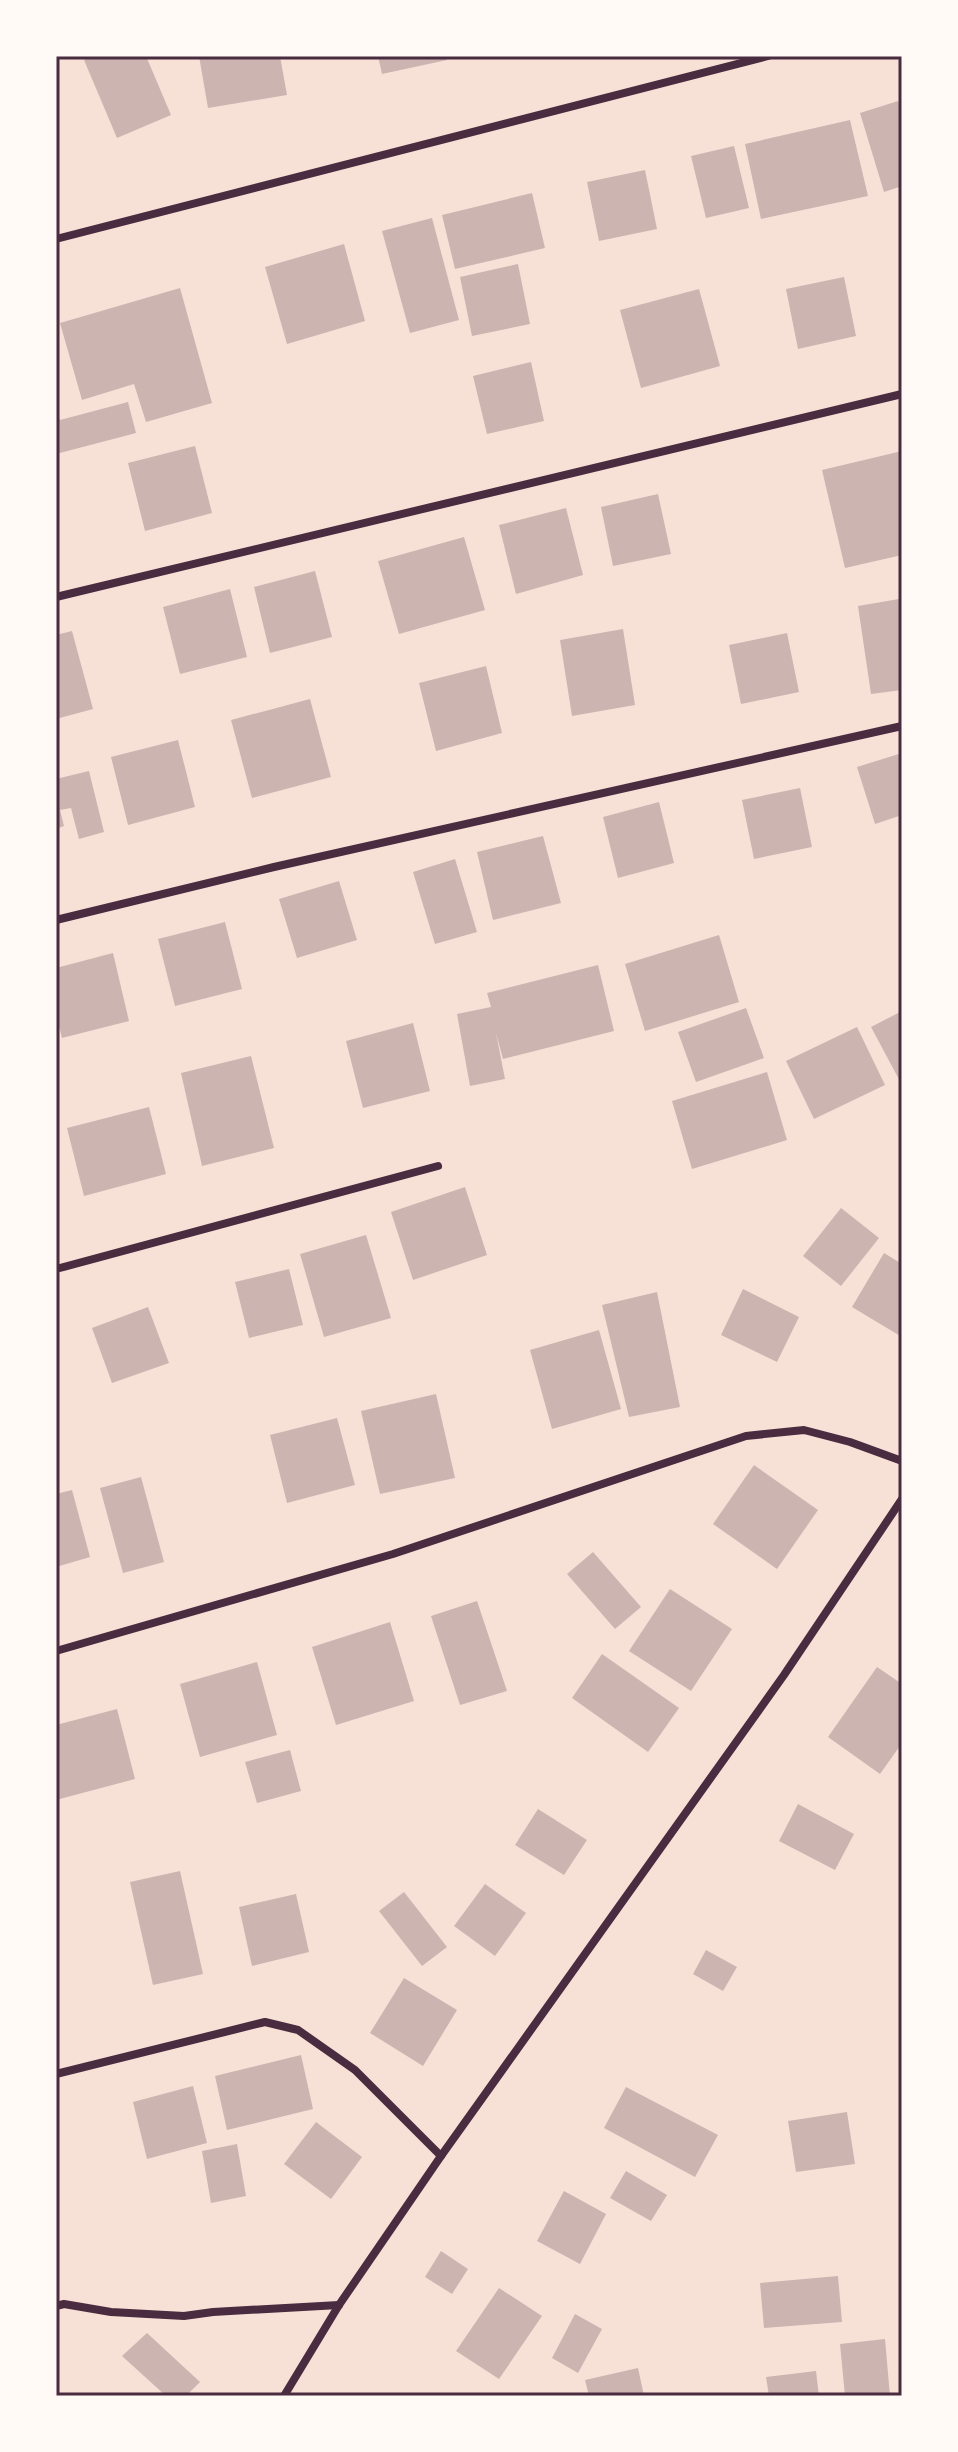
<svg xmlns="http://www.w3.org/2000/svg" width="958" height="2452" font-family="'Noto Serif',serif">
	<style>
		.building { fill: #ccb4b1 }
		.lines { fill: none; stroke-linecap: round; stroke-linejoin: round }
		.minor { stroke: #4a2c40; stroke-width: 8 }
		.neatline { fill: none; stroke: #4a2c40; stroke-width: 3 }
	</style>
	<rect width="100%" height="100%" fill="#f7e1d7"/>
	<g class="building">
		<path d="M 94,56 L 146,56 L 171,115 L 117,138 L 84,60 Z"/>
		<path d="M 199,56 L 280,56 L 287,95 L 208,108 Z"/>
		<path d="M 378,56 L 446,56 L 447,60 L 382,74 Z"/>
		<path d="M 898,101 L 902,113 L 902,186 L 884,192 L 860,113 Z"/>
		<path d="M 850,120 L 868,196 L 761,219 L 745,144 Z"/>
		<path d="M 734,146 L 749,208 L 706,218 L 691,156 Z"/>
		<path d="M 645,170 L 657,229 L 599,241 L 587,182 Z"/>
		<path d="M 532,193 L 545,248 L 455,269 L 442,215 Z"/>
		<path d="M 432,218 L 459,320 L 410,333 L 382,231 Z"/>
		<path d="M 344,244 L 365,321 L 287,344 L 265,267 Z"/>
		<path d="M 518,264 L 530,324 L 472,336 L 460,277 Z"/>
		<path d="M 844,277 L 856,336 L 798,349 L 786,289 Z"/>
		<path d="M 180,288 L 212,403 L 146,422 L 134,384 L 82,400 L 60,323 Z"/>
		<path d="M 699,289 L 720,366 L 641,388 L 620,310 Z"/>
		<path d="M 531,362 L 544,421 L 487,434 L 473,376 Z"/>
		<path d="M 128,402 L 136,433 L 56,454 L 56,410 L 60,420 Z"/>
		<path d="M 195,446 L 212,513 L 145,531 L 128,463 Z"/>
		<path d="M 902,451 L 902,555 L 845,568 L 822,470 Z"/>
		<path d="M 658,494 L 671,554 L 613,566 L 601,507 Z"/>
		<path d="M 566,508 L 583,575 L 516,594 L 499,525 Z"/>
		<path d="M 464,537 L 485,610 L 399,634 L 378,561 Z"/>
		<path d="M 315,571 L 332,637 L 270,653 L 254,587 Z"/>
		<path d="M 230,589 L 247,657 L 180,674 L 163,607 Z"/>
		<path d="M 899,599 L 902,617 L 902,690 L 871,694 L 858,606 Z"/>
		<path d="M 623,629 L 635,705 L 572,716 L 560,640 Z"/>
		<path d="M 72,631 L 93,709 L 56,719 L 56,635 Z"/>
		<path d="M 787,633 L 799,692 L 741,704 L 729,645 Z"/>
		<path d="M 486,666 L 502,733 L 436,751 L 419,683 Z"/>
		<path d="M 310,699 L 331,777 L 252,798 L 231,720 Z"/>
		<path d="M 178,740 L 195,807 L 128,825 L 111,757 Z"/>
		<path d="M 902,753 L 902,815 L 875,824 L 857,767 Z"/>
		<path d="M 89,771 L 104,832 L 79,839 L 71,808 L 60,810 L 64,826 L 56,829 L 56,779 Z"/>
		<path d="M 800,788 L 812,847 L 754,859 L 742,800 Z"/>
		<path d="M 659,802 L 674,863 L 618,878 L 603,817 Z"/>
		<path d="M 543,836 L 561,903 L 493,920 L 477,852 Z"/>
		<path d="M 455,859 L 477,932 L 435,944 L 413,872 Z"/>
		<path d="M 339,881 L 357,940 L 297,958 L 279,899 Z"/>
		<path d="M 225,922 L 242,989 L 175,1006 L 158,939 Z"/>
		<path d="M 719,935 L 739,1002 L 645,1031 L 625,964 Z"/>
		<path d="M 113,953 L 129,1021 L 62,1038 L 56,1014 L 56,968 Z"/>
		<path d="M 598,965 L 614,1031 L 503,1059 L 496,1033 L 505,1079 L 470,1086 L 457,1014 L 491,1007 L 487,993 Z"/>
		<path d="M 746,1008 L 764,1058 L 696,1082 L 678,1032 Z"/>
		<path d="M 902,1011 L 902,1085 L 871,1027 Z"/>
		<path d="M 413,1023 L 430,1091 L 363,1108 L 346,1041 Z"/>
		<path d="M 857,1027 L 885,1085 L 814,1119 L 786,1061 Z"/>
		<path d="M 251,1056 L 274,1148 L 202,1166 L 181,1073 Z"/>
		<path d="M 767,1072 L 787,1140 L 692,1169 L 672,1101 Z"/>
		<path d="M 149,1107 L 166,1174 L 84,1196 L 67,1128 Z"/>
		<path d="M 465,1187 L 487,1255 L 413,1280 L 391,1212 Z"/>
		<path d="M 841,1208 L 879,1238 L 841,1286 L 803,1256 Z"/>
		<path d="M 366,1235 L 391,1318 L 324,1337 L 300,1254 Z"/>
		<path d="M 884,1253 L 902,1264 L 902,1337 L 852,1307 Z"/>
		<path d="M 289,1269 L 303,1325 L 249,1338 L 235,1282 Z"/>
		<path d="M 743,1289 L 799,1317 L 777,1362 L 721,1335 Z"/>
		<path d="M 657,1292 L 680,1407 L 629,1417 L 602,1305 Z"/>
		<path d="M 148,1307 L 169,1363 L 112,1383 L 92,1328 Z"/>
		<path d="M 599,1330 L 621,1409 L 552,1429 L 530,1350 Z"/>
		<path d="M 436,1394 L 455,1478 L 380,1494 L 361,1411 Z"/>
		<path d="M 337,1418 L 355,1485 L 287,1503 L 270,1435 Z"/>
		<path d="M 754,1465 L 818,1510 L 777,1569 L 713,1524 Z"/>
		<path d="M 141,1477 L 164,1562 L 123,1573 L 100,1488 Z"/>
		<path d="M 72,1490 L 90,1557 L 56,1567 L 56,1494 Z"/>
		<path d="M 593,1552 L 641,1607 L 615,1629 L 567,1574 Z"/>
		<path d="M 670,1589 L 732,1629 L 691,1691 L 629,1651 Z"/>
		<path d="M 477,1601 L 507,1691 L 460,1705 L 431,1616 Z"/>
		<path d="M 390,1622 L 414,1701 L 336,1725 L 312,1647 Z"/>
		<path d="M 602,1654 L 679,1708 L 648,1752 L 572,1698 Z"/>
		<path d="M 257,1662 L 277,1735 L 200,1757 L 180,1684 Z"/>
		<path d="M 877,1667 L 902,1684 L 902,1743 L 880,1774 L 828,1737 Z"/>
		<path d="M 117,1709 L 135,1779 L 56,1800 L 56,1725 Z"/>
		<path d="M 290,1750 L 301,1791 L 257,1803 L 245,1762 Z"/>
		<path d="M 798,1804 L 854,1834 L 835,1870 L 779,1841 Z"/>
		<path d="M 538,1809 L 587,1840 L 564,1875 L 515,1845 Z"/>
		<path d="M 180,1871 L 203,1974 L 153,1985 L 130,1882 Z"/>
		<path d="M 485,1884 L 526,1913 L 495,1956 L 454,1926 Z"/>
		<path d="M 404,1892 L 447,1947 L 422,1966 L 379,1911 Z"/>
		<path d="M 296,1894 L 309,1952 L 252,1966 L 239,1907 Z"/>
		<path d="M 706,1950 L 737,1967 L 723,1991 L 693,1974 Z"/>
		<path d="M 404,1978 L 457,2010 L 423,2066 L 370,2033 Z"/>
		<path d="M 301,2055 L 313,2109 L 227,2130 L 215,2076 Z"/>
		<path d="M 193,2086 L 207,2143 L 147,2159 L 133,2102 Z"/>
		<path d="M 626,2087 L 718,2135 L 695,2177 L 604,2128 Z"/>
		<path d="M 847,2112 L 855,2164 L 796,2172 L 788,2121 Z"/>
		<path d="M 316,2122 L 362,2157 L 331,2199 L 284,2164 Z"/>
		<path d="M 237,2144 L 246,2196 L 211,2203 L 202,2151 Z"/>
		<path d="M 626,2171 L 667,2195 L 651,2221 L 610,2198 Z"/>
		<path d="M 564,2191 L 606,2214 L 580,2264 L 537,2241 Z"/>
		<path d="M 441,2251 L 468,2269 L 452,2294 L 425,2277 Z"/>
		<path d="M 838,2276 L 842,2322 L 764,2328 L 760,2283 Z"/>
		<path d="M 499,2288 L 542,2316 L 499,2379 L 456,2351 Z"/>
		<path d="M 575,2314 L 602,2329 L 578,2373 L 552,2358 Z"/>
		<path d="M 147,2333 L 200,2382 L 186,2396 L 166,2396 L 122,2356 Z"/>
		<path d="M 885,2339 L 890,2396 L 845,2396 L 840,2344 Z"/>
		<path d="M 638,2368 L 644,2396 L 589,2396 L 585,2380 Z"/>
		<path d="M 816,2371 L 819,2396 L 769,2396 L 766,2377 Z"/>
	</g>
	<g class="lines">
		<g class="minor">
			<path d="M 56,239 L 768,56"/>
			<path d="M 56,597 L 902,394"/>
			<path d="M 56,920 L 274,867 L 902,726"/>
			<path d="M 56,1269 L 438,1166"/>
			<path d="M 56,1651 L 393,1554 L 746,1436 L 804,1430 L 850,1442 L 902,1461"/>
			<path d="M 56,2074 L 265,2022 L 298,2030 L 355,2070 L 441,2156"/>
			<path d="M 56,2306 L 64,2304 L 111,2312 L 184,2316 L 213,2312 L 339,2305"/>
			<path d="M 284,2396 L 339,2305 L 441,2156 L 784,1675 L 902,1499"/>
		</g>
	</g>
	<rect width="958" height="2452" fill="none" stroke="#fffaf5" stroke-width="116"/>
	<rect x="58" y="58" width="842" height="2336" class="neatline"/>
</svg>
